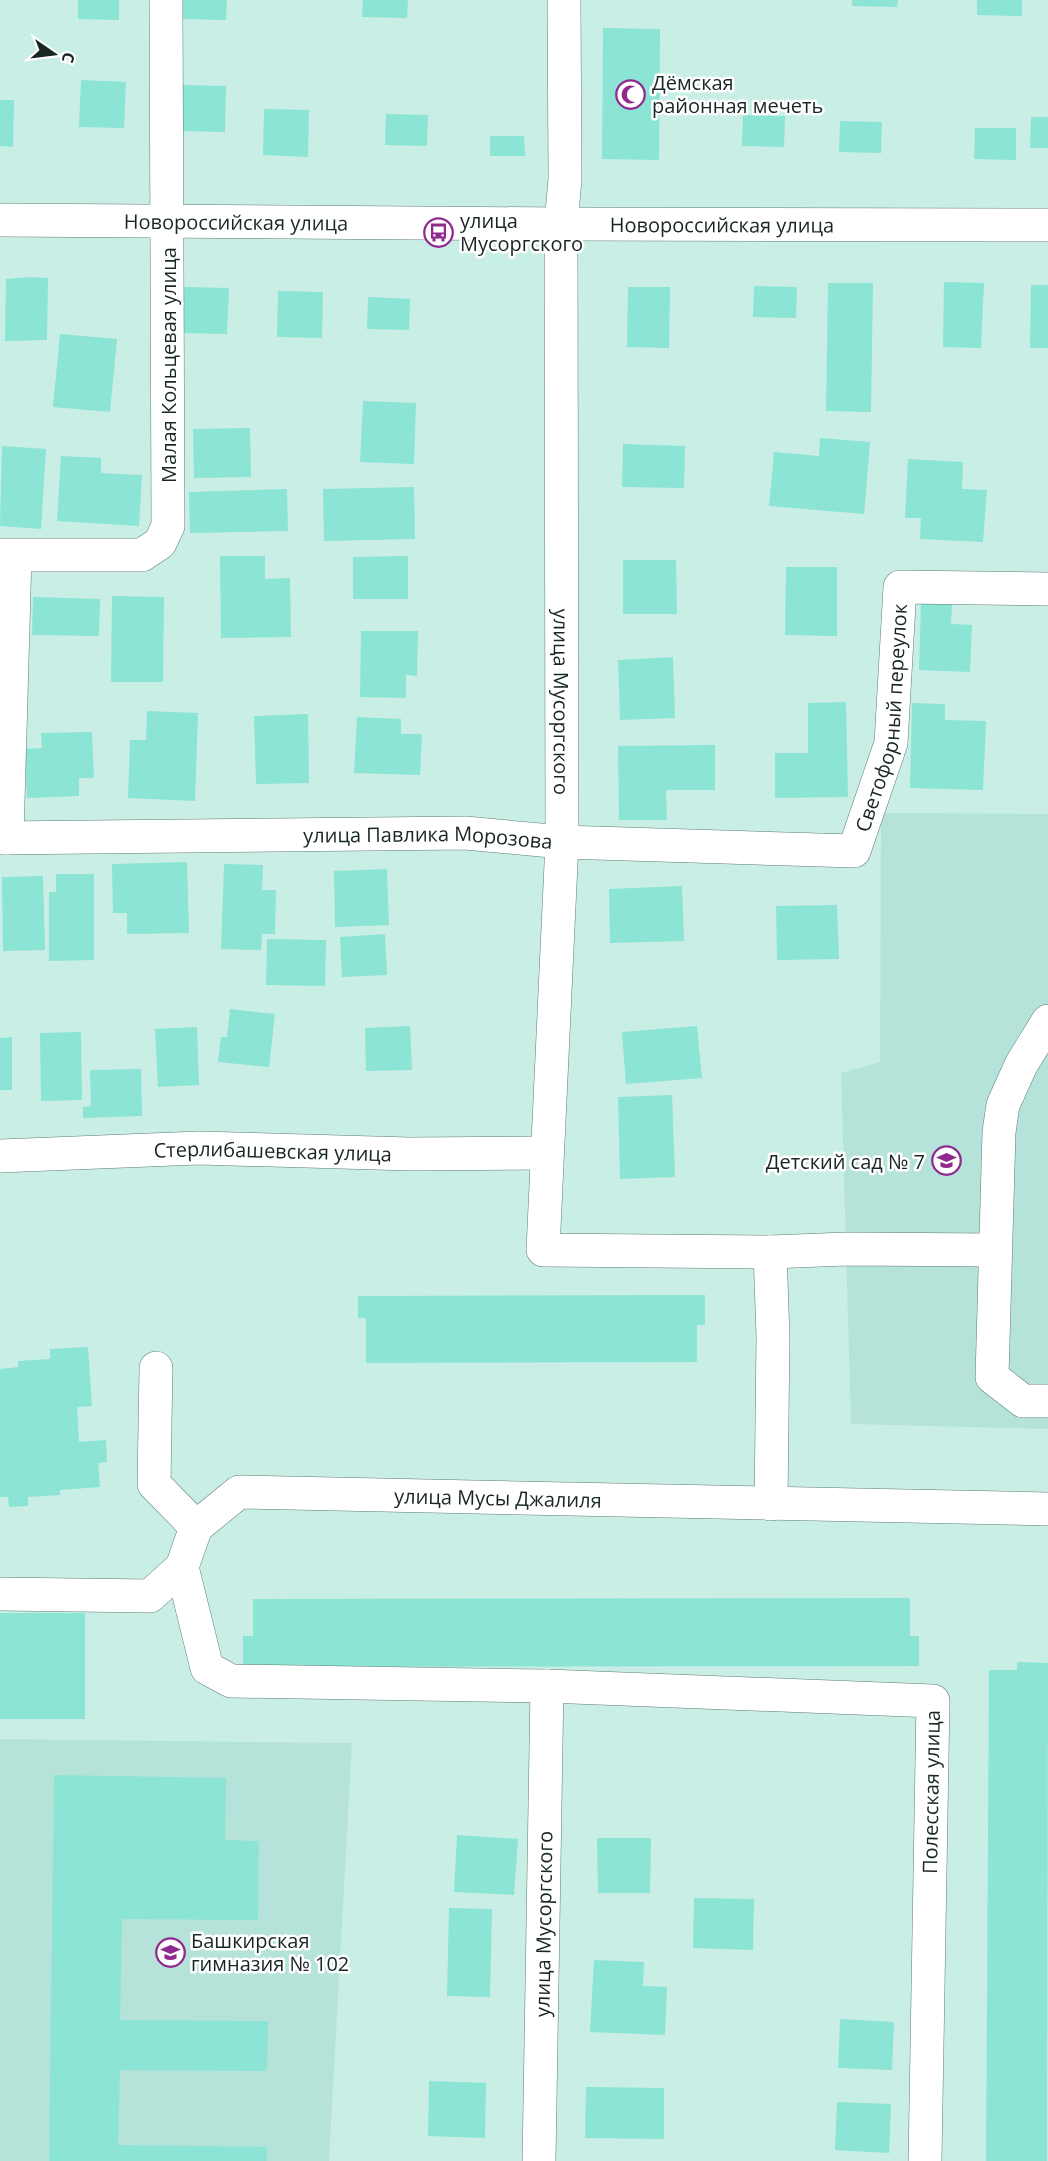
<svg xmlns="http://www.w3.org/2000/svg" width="1048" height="2161" font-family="'Open Sans',sans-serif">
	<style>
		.built { fill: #b5e3da }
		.building { fill: #8be4d4 }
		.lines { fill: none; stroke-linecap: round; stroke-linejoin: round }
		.minor-casing { stroke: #5c7d77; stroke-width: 34 }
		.major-casing { stroke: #5c7d77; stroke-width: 34 }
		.minor { stroke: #fff; stroke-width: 33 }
		.major { stroke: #fff; stroke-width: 33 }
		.labels { text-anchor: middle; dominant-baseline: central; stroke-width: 5; stroke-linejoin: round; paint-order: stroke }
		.poi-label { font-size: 20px; fill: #192724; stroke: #fff; text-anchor: start }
		.street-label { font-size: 20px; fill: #192724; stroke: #fff }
	</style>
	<rect width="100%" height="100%" fill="#c9eee6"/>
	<g class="built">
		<path d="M 881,813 L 1048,814 L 1048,1429 L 851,1424 L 841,1073 L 880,1062 Z"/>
		<path d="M 0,1739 L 352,1743 L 329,2161 L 0,2161 Z"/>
	</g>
	<g class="building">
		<path d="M 78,0 L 119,0 L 119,20 L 78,19 Z"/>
		<path d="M 182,0 L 227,0 L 226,20 L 182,19 Z"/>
		<path d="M 363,0 L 408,0 L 407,18 L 362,17 Z"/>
		<path d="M 852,0 L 898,0 L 897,7 L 852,6 Z"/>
		<path d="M 977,0 L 1022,0 L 1022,16 L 977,15 Z"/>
		<path d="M 603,28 L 660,29 L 659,160 L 602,159 Z"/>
		<path d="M 81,80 L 126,82 L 124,128 L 79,127 Z"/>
		<path d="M 181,85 L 226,86 L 225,132 L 180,131 Z"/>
		<path d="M 0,100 L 14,100 L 13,147 L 0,146 Z"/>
		<path d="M 264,109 L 309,110 L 308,157 L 263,155 Z"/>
		<path d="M 386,114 L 428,115 L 427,146 L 385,145 Z"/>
		<path d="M 743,115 L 785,116 L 784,147 L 742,146 Z"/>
		<path d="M 1031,117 L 1048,117 L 1048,148 L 1030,148 Z"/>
		<path d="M 840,121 L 882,122 L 881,153 L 839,152 Z"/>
		<path d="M 975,128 L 1016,128 L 1016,160 L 974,159 Z"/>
		<path d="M 490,136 L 524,136 L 525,156 L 490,156 Z"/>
		<path d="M 30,277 L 48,278 L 47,340 L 5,341 L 6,279 Z"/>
		<path d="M 944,282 L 984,283 L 981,348 L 943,347 Z"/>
		<path d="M 828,283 L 873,283 L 871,412 L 826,411 Z"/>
		<path d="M 1031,285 L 1048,285 L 1048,348 L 1030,348 Z"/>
		<path d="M 754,286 L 797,287 L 796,318 L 753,317 Z"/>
		<path d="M 184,287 L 229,288 L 227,334 L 182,333 Z"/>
		<path d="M 628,287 L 670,287 L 669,348 L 627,347 Z"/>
		<path d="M 278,291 L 323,292 L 322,338 L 277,337 Z"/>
		<path d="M 368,297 L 410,299 L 409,330 L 367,329 Z"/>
		<path d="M 60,334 L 117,339 L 110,412 L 53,407 Z"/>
		<path d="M 363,401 L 416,403 L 414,464 L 360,462 Z"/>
		<path d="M 250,428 L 251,477 L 194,478 L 193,429 Z"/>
		<path d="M 820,438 L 870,442 L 864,514 L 769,506 L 774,452 L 819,456 Z"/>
		<path d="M 623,444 L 685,446 L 684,488 L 622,487 Z"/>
		<path d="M 2,446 L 46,449 L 41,529 L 0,526 Z"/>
		<path d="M 61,456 L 101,458 L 101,473 L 142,475 L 139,526 L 57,521 Z"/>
		<path d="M 908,459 L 963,462 L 962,489 L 987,490 L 983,542 L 920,539 L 921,518 L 905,518 Z"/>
		<path d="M 414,487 L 415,539 L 324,541 L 323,489 Z"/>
		<path d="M 287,489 L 288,531 L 190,533 L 189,492 Z"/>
		<path d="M 220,556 L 265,556 L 265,579 L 290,578 L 291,637 L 221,638 Z"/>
		<path d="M 408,556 L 408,599 L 353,599 L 353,557 Z"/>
		<path d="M 623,560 L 676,560 L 677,614 L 623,614 Z"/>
		<path d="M 786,567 L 837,567 L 837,636 L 785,635 Z"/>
		<path d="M 112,596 L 164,597 L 163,682 L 111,682 Z"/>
		<path d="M 33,597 L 100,599 L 99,636 L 32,635 Z"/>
		<path d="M 921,603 L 952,604 L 951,624 L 972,625 L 970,672 L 919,670 Z"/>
		<path d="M 361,631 L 418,631 L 417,676 L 406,675 L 406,698 L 360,697 Z"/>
		<path d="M 673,657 L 675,718 L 620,720 L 618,660 Z"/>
		<path d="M 846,702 L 848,797 L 775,798 L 775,753 L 808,753 L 808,703 Z"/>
		<path d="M 912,703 L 945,704 L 945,720 L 986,721 L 983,790 L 910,788 Z"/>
		<path d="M 147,711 L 198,713 L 195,801 L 128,798 L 130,740 L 146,740 Z"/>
		<path d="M 308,714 L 309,783 L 256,784 L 254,716 Z"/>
		<path d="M 357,717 L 401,719 L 401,734 L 422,734 L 420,775 L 354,773 Z"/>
		<path d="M 92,732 L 94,778 L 79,778 L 79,796 L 27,798 L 25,749 L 42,748 L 41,733 Z"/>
		<path d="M 715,745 L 715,790 L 666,790 L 667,820 L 619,820 L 618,746 Z"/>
		<path d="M 187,862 L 189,933 L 127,934 L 127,913 L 113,913 L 112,864 Z"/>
		<path d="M 224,864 L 263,865 L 262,890 L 276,890 L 275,934 L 262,934 L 261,950 L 221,949 Z"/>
		<path d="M 387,869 L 389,925 L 335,927 L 334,871 Z"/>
		<path d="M 56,874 L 94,874 L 94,960 L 49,961 L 49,892 L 56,892 Z"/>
		<path d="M 43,876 L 45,950 L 3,951 L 2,877 Z"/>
		<path d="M 682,886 L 684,941 L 610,943 L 609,889 Z"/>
		<path d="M 837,905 L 839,959 L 777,960 L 776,906 Z"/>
		<path d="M 385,934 L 387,975 L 342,977 L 340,937 Z"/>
		<path d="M 267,939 L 326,940 L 325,986 L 266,985 Z"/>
		<path d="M 230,1009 L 275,1014 L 269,1067 L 218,1062 L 221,1037 L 227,1037 Z"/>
		<path d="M 410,1026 L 412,1070 L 366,1071 L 365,1028 Z"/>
		<path d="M 697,1026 L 702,1078 L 626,1084 L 622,1032 Z"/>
		<path d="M 197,1027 L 199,1085 L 158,1087 L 155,1029 Z"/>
		<path d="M 81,1032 L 82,1100 L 41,1101 L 40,1033 Z"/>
		<path d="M 12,1037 L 12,1090 L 0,1090 L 0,1038 Z"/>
		<path d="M 141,1069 L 142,1116 L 83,1118 L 83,1107 L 91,1106 L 90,1070 Z"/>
		<path d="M 672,1095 L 675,1177 L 620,1179 L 618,1097 Z"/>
		<path d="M 705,1295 L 705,1325 L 697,1325 L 697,1362 L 366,1363 L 366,1318 L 358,1318 L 358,1296 Z"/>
		<path d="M 88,1347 L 92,1406 L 77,1407 L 79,1442 L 106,1440 L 107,1462 L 98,1463 L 100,1487 L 60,1490 L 60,1495 L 28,1497 L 28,1506 L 9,1507 L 8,1497 L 0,1497 L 0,1369 L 18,1367 L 18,1361 L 50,1359 L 50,1349 Z"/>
		<path d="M 910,1598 L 910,1636 L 919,1636 L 919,1666 L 243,1667 L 243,1636 L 253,1636 L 253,1599 Z"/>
		<rect x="0" y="1613" width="85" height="106"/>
		<path d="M 1017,1662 L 1048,1663 L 1047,2161 L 986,2161 L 989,1670 L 1017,1670 Z"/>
		<path d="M 54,1775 L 226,1778 L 225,1840 L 259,1841 L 258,1920 L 122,1919 L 120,2020 L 268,2021 L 267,2071 L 120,2070 L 118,2145 L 267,2147 L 267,2161 L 49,2161 Z"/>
		<path d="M 457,1835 L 518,1839 L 514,1895 L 454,1892 Z"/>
		<path d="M 597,1838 L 651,1838 L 650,1893 L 598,1893 Z"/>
		<path d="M 694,1898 L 754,1899 L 753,1950 L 693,1948 Z"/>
		<path d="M 449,1908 L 492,1909 L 490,1997 L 447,1996 Z"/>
		<path d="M 594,1960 L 644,1962 L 643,1986 L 667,1987 L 665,2035 L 590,2032 Z"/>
		<path d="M 840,2019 L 894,2022 L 892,2070 L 838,2068 Z"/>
		<path d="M 429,2081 L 486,2083 L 485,2138 L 428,2136 Z"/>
		<path d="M 586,2087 L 664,2088 L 664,2139 L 585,2138 Z"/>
		<path d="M 837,2102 L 891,2104 L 889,2153 L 835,2150 Z"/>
	</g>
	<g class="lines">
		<defs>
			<g id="minor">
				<path id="s1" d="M 564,0 L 565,179 L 561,224 L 562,842 L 543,1250 L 770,1252 L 846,1249 L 995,1250"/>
				<path d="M 0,555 L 142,555 L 160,543 L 168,526 L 166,0"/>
				<path id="s2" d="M 0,838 L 465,833 L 562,842 L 854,851 L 891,743 L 900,587 L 1048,589"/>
				<path d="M 7,838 L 15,556"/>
				<path d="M 1048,1021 L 1021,1065 L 1003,1105 L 999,1132 L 992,1377 L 1023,1401 L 1048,1401"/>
				<path id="s3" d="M 0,1156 L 199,1148 L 410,1154 L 547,1153"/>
				<path d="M 770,1252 L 773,1337 L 771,1504"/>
				<path d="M 156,1368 L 154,1484 L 196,1527"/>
				<path d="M 182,1567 L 207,1668 L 231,1681 L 547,1686 L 933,1701 L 925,2161"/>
				<path id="s4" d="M 0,1594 L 150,1596 L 182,1567 L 196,1527 L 239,1492 L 1048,1509"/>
				<path id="s5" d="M 539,2161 L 547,1686"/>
			</g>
			<g id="major">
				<path id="s6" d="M 0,220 L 561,224 L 1048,225"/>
			</g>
		</defs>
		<use href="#minor" class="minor-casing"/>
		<use href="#major" class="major-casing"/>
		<use href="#minor" class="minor"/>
		<use href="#major" class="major"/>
	</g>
	<defs>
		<symbol id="mosque-ring" viewBox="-11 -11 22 22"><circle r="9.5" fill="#fff" stroke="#912a8f" stroke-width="1.5"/><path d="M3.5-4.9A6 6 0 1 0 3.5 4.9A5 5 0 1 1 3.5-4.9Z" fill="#912a8f"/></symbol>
		<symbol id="bus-ring" viewBox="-11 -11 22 22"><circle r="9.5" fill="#fff" stroke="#912a8f" stroke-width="1.5"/><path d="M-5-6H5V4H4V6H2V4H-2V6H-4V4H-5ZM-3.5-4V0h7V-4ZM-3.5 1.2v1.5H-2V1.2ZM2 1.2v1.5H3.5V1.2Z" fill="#912a8f"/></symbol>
		<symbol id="school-ring" viewBox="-11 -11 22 22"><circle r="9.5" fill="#fff" stroke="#912a8f" stroke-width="1.5"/><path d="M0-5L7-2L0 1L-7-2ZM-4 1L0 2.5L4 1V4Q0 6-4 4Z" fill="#912a8f"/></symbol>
	</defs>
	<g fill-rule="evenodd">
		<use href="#mosque-ring" x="614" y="78" width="33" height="33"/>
		<use href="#bus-ring" x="422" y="216" width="33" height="33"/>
		<use href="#school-ring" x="930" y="1144" width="33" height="33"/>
		<use href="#school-ring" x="154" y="1936" width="33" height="33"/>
	</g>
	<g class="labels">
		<g class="poi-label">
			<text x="652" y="82">Дёмская<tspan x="652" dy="23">районная мечеть</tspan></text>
			<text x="460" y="220">улица<tspan x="460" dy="23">Мусоргского</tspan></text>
			<text x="925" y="1161" text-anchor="end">Детский сад № 7</text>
			<text x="191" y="1940">Башкирская<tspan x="191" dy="23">гимназия № 102</tspan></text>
		</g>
		<g class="street-label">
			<text stroke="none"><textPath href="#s6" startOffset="236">Новороссийская улица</textPath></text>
			<text stroke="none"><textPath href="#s6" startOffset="722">Новороссийская улица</textPath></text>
			<text transform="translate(168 365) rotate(-90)">Малая Кольцевая улица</text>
			<text stroke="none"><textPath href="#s1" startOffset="702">улица Мусоргского</textPath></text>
			<text stroke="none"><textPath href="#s2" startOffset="992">Светофорный переулок</textPath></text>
			<text stroke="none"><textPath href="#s2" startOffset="428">улица Павлика Морозова</textPath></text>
			<text stroke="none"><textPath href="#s3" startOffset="273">Стерлибашевская улица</textPath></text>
			<text stroke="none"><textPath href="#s4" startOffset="550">улица Мусы Джалиля</textPath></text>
			<text transform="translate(931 1792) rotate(-89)">Полесская улица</text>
			<text stroke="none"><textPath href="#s5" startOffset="237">улица Мусоргского</textPath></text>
		</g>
	</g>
	<g transform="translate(54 54) rotate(104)" stroke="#ffffff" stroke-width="4.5" paint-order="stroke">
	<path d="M0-4.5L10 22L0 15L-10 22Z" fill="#192724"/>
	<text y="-9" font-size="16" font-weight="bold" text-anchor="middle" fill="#192724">С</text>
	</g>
</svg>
